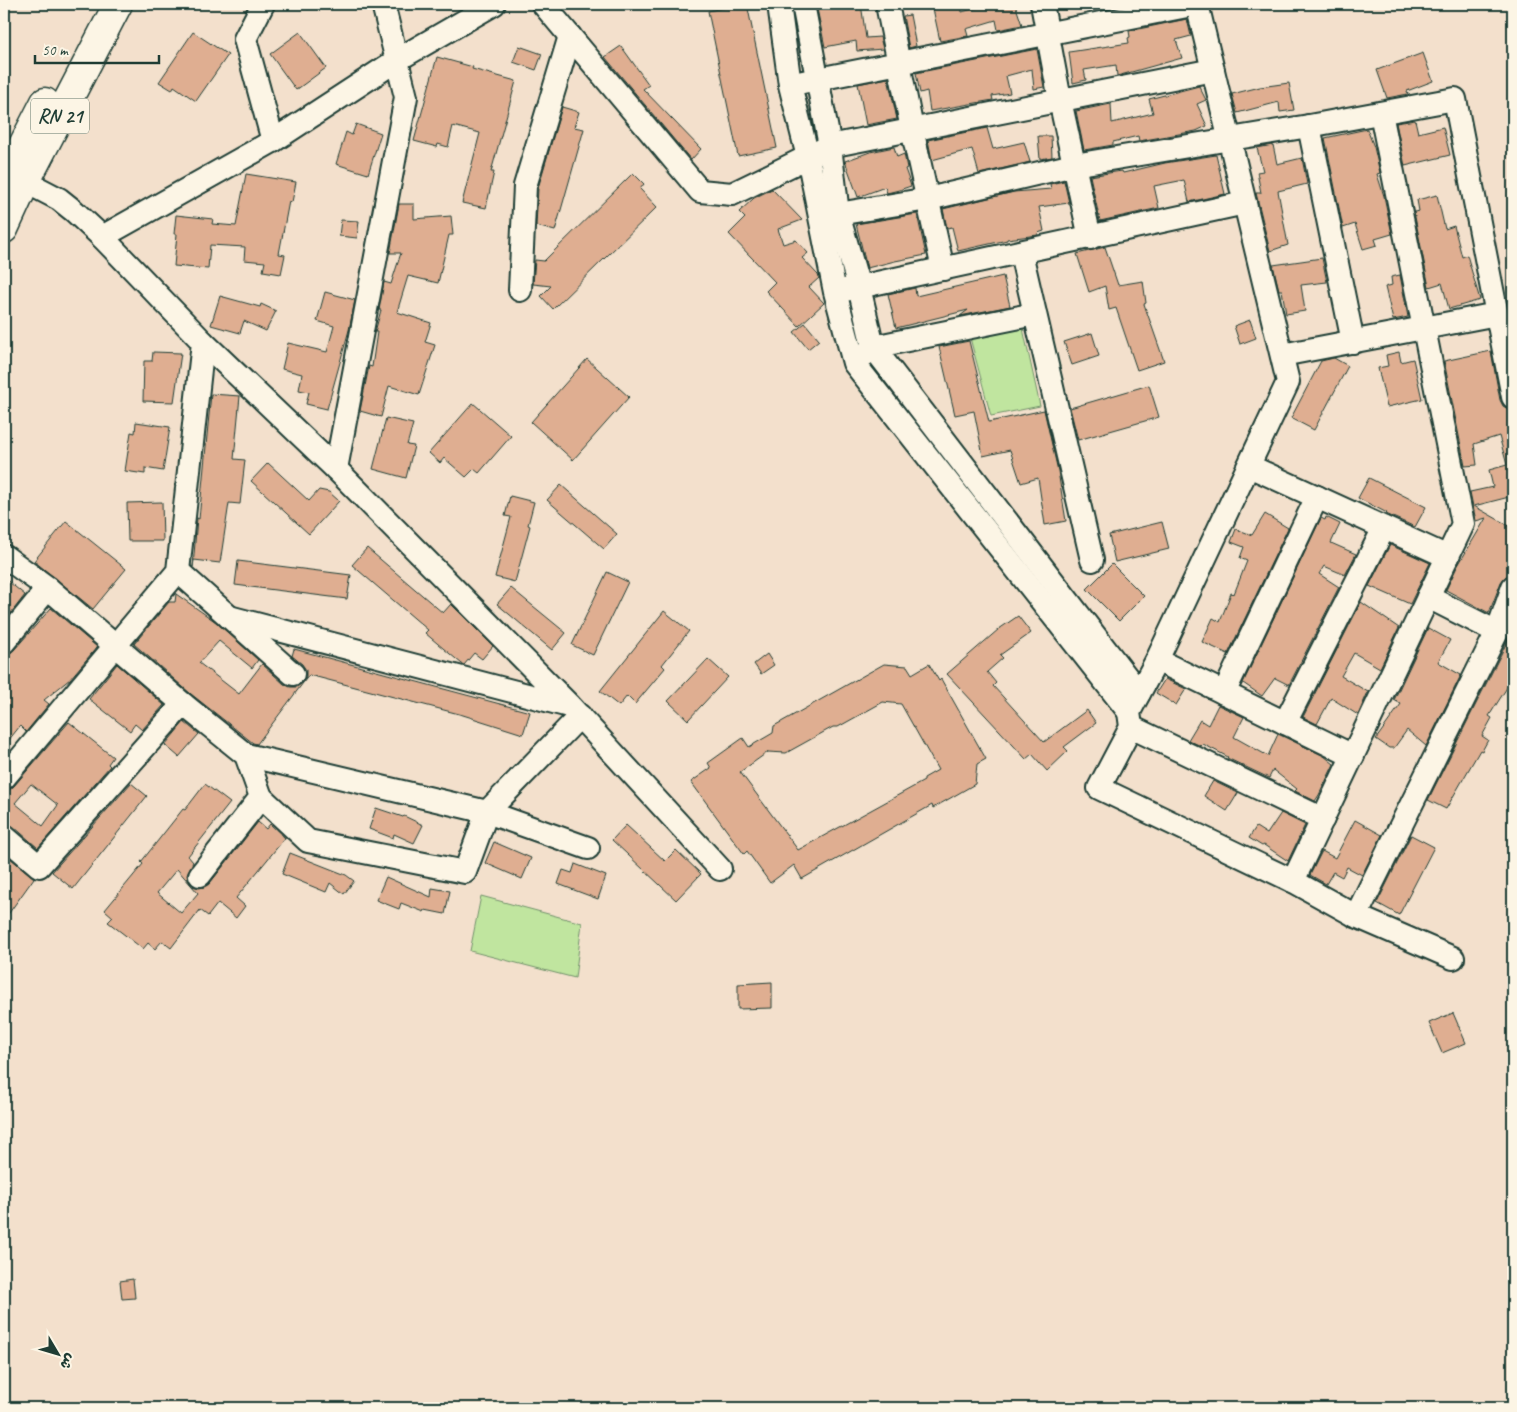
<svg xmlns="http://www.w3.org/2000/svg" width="1517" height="1412" font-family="Caveat,'Playpen Sans Arabic',sans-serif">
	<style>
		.green { fill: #c0e59f; stroke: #70916a }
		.building { fill: #dfae91; stroke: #1f3d34; fill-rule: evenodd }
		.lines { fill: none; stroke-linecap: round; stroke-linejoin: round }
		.minor-casing { stroke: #1f3d34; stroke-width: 26 }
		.major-casing { stroke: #1f3d34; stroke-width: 31 }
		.minor { stroke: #fcf5e5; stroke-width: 22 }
		.major { stroke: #fcf5e5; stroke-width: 28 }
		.labels { text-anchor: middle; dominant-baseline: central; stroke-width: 5; stroke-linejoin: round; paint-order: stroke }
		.shield { fill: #fcf5e5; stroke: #617469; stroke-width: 1 }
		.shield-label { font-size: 20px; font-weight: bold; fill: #1f3d34 }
	</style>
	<rect width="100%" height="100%" fill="#f3e0cc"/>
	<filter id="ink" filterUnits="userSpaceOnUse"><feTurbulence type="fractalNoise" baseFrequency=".02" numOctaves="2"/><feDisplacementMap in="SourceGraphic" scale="10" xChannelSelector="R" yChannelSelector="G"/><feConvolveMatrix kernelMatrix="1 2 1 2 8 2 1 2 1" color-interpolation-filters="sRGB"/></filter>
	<g filter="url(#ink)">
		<g class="green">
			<path d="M 1022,324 L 1040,406 L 991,416 L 969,334 Z"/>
			<path d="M 481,896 L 582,923 L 575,978 L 470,951 Z"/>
		</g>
		<g class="building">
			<path d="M 742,4 L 747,4 L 777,148 L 738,156 L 708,11 Z"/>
			<path d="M 816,4 L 861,4 L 866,38 L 880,37 L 883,49 L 857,51 L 856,41 L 825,47 Z"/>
			<path d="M 932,4 L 961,4 L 962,12 L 991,4 L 1015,4 L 1022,25 L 998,30 L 996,20 L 966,29 L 968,36 L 940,41 Z"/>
			<path d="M 910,15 L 916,46 L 909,48 L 903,16 Z"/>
			<path d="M 1187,19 L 1191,36 L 1176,40 L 1182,58 L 1117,76 L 1116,65 L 1084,70 L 1086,80 L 1073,83 L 1069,52 L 1129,43 L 1128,38 L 1130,37 L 1129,31 Z"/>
			<path d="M 193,32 L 228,55 L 196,101 L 174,86 L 172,90 L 159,82 Z"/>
			<path d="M 300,32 L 326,68 L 296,90 L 270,54 Z"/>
			<path d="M 519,46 L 542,54 L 536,70 L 513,62 Z"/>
			<path d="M 621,46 L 649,85 L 643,89 L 701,149 L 691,160 L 605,57 Z"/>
			<path d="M 1037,49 L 1044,87 L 1034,89 L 1032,69 L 1006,76 L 1010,93 L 992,96 L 993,100 L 930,111 L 927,91 L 920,93 L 916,73 Z"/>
			<path d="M 1423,53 L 1433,81 L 1407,91 L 1408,94 L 1387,98 L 1377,70 Z"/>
			<path d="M 437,57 L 473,67 L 472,69 L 516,81 L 491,172 L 494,172 L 486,208 L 462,203 L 480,133 L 453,126 L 448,147 L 438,144 L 437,147 L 414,141 Z"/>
			<path d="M 888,78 L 897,119 L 866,125 L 858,84 Z"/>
			<path d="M 1289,83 L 1294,110 L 1280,112 L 1279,102 L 1237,113 L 1232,94 L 1260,87 Z"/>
			<path d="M 1199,86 L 1206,100 L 1197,104 L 1207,126 L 1196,131 L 1139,141 L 1138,136 L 1113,142 L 1113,145 L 1084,150 L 1076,111 L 1111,104 L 1112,123 L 1153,113 L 1149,99 Z"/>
			<path d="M 562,107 L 579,112 L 574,127 L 584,129 L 555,231 L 536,226 L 538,188 Z"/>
			<path d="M 1415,120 L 1418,133 L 1443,127 L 1450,155 L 1405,166 L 1396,123 Z"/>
			<path d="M 356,124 L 381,133 L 368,174 L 336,164 L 346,132 L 352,135 Z"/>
			<path d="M 987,128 L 993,149 L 1024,142 L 1030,162 L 979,174 L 972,149 L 932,160 L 928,140 Z"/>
			<path d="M 1367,129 L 1374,147 L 1380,173 L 1377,174 L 1384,196 L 1392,234 L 1375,239 L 1377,245 L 1363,249 L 1355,224 L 1343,228 L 1325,138 Z"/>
			<path d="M 1038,136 L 1051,136 L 1052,157 L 1040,159 Z"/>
			<path d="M 1273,145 L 1277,164 L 1302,158 L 1307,184 L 1278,191 L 1288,245 L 1270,251 L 1256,193 L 1261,193 L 1257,172 L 1263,171 L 1257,148 Z"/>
			<path d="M 894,147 L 897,157 L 904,154 L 907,168 L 905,169 L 911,186 L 899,190 L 887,193 L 885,187 L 858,197 L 845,161 L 870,152 Z"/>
			<path d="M 1216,155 L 1225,194 L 1189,202 L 1184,180 L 1154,186 L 1159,208 L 1100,221 L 1090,176 L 1115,172 L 1122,171 L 1123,173 L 1165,163 Z"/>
			<path d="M 633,173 L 644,184 L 640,189 L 657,207 L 553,309 L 541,296 L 551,286 L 533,284 L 535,260 L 544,261 Z"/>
			<path d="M 246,174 L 296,182 L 292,202 L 289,201 L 279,254 L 285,255 L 281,274 L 263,271 L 265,262 L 244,260 L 245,247 L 210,245 L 208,269 L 174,266 L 177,234 L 174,234 L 176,215 L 213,219 L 212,224 L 236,226 Z"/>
			<path d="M 1064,181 L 1069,203 L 1039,207 L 1044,231 L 1038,233 L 1038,235 L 1007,239 L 1007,240 L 958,251 L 952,227 L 947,228 L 943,209 L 1014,192 L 1051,189 L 1050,184 Z"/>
			<path d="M 772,189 L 802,220 L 778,229 L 783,244 L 796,240 L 808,253 L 802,258 L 818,275 L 819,278 L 809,287 L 824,303 L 799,326 L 766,291 L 775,282 L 729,234 L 745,218 L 739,212 L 754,198 Z"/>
			<path d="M 1437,195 L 1445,229 L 1454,226 L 1462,257 L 1467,255 L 1480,300 L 1449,309 L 1442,283 L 1429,287 L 1414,212 L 1419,211 L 1417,200 Z"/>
			<path d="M 399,204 L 414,204 L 414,219 L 451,216 L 453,235 L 449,235 L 438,283 L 408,276 L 397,312 L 431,323 L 425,342 L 435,345 L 419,395 L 389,386 L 381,417 L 360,411 L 369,366 L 372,367 L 377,332 L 375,332 L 381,310 L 379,310 L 384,282 L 391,284 L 401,253 L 390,253 Z"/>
			<path d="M 917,214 L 926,255 L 895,261 L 867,268 L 856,224 Z"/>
			<path d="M 341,220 L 359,221 L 357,238 L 339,236 Z"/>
			<path d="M 1105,247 L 1118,285 L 1143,281 L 1146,303 L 1144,304 L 1164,361 L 1137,370 L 1116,308 L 1109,310 L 1105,286 L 1089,292 L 1077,254 Z"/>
			<path d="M 1322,258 L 1327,282 L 1301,285 L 1305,311 L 1286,314 L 1282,290 L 1279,290 L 1273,265 Z"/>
			<path d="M 1400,275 L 1408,317 L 1393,320 L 1385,287 L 1392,285 L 1391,277 Z"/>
			<path d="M 1003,276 L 1010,306 L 960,316 L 968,310 L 896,328 L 888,294 L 915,288 L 916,296 Z"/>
			<path d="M 325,292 L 355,300 L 349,330 L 327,409 L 306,404 L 309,392 L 299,390 L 302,374 L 282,369 L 288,343 L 327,352 L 334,326 L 317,321 Z"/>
			<path d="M 220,296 L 260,307 L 261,304 L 276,311 L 266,331 L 244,321 L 240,333 L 211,325 Z"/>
			<path d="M 1250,320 L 1256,338 L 1240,344 L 1234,326 Z"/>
			<path d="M 805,323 L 819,340 L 808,349 L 794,332 Z"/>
			<path d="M 1092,333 L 1099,356 L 1072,365 L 1064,342 Z"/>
			<path d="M 969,341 L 989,422 L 1044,410 L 1058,471 L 1066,521 L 1045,525 L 1038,478 L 1021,483 L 1010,450 L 983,456 L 974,411 L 955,415 L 939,347 Z"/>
			<path d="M 1491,351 L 1500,400 L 1503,406 L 1508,409 L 1513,410 L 1513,496 L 1474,506 L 1513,528 L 1513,572 L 1505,577 L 1501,582 L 1489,613 L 1446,590 L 1457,567 L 1486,518 L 1476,521 L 1470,492 L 1493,487 L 1489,470 L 1507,465 L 1499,436 L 1474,444 L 1477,465 L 1465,466 L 1444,361 Z"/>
			<path d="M 153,352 L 181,353 L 174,402 L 143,401 L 144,361 L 152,361 Z"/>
			<path d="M 1399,352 L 1401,362 L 1413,359 L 1422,399 L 1387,407 L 1378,368 L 1388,366 L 1386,355 Z"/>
			<path d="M 1334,358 L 1348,366 L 1314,430 L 1291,418 L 1321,361 Z"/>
			<path d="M 587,359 L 629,397 L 573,460 L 531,422 Z"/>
			<path d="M 1149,385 L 1159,417 L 1078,440 L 1070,408 Z"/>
			<path d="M 211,394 L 240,396 L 234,459 L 245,460 L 240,504 L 229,503 L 220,563 L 194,560 L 193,567 L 197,518 L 199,519 Z"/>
			<path d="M 473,403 L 511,436 L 479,473 L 474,469 L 466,477 L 444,458 L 440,463 L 429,453 Z"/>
			<path d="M 386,418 L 413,424 L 407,445 L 414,446 L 406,478 L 373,469 Z"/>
			<path d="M 136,422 L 170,427 L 163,471 L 145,468 L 145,474 L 125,471 L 131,432 L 135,433 Z"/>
			<path d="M 268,463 L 309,501 L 319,490 L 329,492 L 339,501 L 309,534 L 251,481 Z"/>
			<path d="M 1369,478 L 1426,507 L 1415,527 L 1386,514 L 1387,513 L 1358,498 Z"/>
			<path d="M 561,485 L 617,534 L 604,549 L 547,500 Z"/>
			<path d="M 510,496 L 534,502 L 528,525 L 530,526 L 515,582 L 495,577 L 511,517 L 505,516 Z"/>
			<path d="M 162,502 L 163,541 L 128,541 L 127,503 Z"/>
			<path d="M 1265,514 L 1288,528 L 1228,654 L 1202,642 L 1213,618 L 1220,622 L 1231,593 L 1234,594 L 1247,561 L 1240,558 L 1244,547 L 1231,542 L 1236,529 L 1252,535 Z"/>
			<path d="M 1326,517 L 1340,524 L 1331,543 L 1356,554 L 1345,575 L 1324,566 L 1319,574 L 1339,587 L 1289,685 L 1275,678 L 1262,696 L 1243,683 L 1321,518 L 1325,520 Z"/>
			<path d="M 66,521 L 126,569 L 93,609 L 34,561 Z"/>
			<path d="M 1162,522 L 1169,549 L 1115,562 L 1109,535 Z"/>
			<path d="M 1390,545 L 1430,563 L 1410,604 L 1369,586 Z"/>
			<path d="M 367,548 L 443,613 L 451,604 L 493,646 L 482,659 L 474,653 L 464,665 L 462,664 L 425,633 L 428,630 L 352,565 Z"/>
			<path d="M 238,561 L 351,575 L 347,599 L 235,585 Z"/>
			<path d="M 1112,564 L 1144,596 L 1119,621 L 1087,589 Z"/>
			<path d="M 607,572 L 628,582 L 593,655 L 572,645 Z"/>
			<path d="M 4,578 L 25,595 L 4,622 Z"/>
			<path d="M 511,588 L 566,633 L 552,650 L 497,604 Z"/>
			<path d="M 176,594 L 216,622 L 258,660 L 252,668 L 219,641 L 199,663 L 239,694 L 262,664 L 284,684 L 290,687 L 297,687 L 302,683 L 306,677 L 306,670 L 302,664 L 292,656 L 294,649 L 530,712 L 523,734 L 463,715 L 309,675 L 257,744 L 253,743 L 191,694 L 134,644 L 169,602 L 175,602 Z"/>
			<path d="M 1361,602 L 1399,628 L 1380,668 L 1354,653 L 1341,676 L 1368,692 L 1358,715 L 1331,698 L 1317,724 L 1303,717 Z"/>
			<path d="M 51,608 L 97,647 L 70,679 L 44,700 L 49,704 L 26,732 L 20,726 L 4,746 L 4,655 L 9,654 L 14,650 Z"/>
			<path d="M 664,611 L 689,631 L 662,665 L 665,668 L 635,704 L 627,696 L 619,706 L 600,691 Z"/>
			<path d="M 1018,616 L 1031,633 L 1000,655 L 1003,658 L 987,672 L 996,683 L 993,686 L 1044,742 L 1087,710 L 1096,723 L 1064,747 L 1068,751 L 1047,771 L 1032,754 L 1026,759 L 947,674 L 999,629 Z"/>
			<path d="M 1513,625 L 1513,678 L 1489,716 L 1492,718 L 1482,736 L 1488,740 L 1482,751 L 1480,750 L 1446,809 L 1428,800 L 1509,638 Z"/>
			<path d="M 1428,628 L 1450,640 L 1438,662 L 1461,675 L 1426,746 L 1407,730 L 1394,748 L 1389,748 L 1376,739 L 1401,704 L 1394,700 Z"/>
			<path d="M 767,654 L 774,665 L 761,674 L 754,664 Z"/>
			<path d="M 708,659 L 728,677 L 688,720 L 668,701 Z"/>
			<path d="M 117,664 L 164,705 L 142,730 L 135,724 L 130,731 L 89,699 Z"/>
			<path d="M 884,664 L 907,666 L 912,674 L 929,664 L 939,681 L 941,679 L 986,759 L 977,764 L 975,784 L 933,808 L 932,805 L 802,879 L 794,865 L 770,883 L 747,851 L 744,854 L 691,782 L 711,768 L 708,763 L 743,738 L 749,747 L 773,733 L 774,726 ZM 883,702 L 901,704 L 938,770 L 924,778 L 924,781 L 798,850 L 740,772 L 768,752 L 786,753 L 833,727 L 838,727 Z"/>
			<path d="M 1165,679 L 1186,689 L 1176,705 L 1156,693 Z"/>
			<path d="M 1218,705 L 1244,717 L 1234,737 L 1268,756 L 1278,734 L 1324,756 L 1334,764 L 1319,795 L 1315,801 L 1295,791 L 1297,789 L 1273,770 L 1269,778 L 1227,758 L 1228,757 L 1203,744 L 1201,746 L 1188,740 L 1200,720 L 1208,725 Z"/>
			<path d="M 69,722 L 113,757 L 108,764 L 110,766 L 38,848 L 13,826 L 4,823 L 4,794 L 14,786 ZM 31,784 L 58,805 L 43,826 L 15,803 Z"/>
			<path d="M 184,722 L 199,734 L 179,757 L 165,745 Z"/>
			<path d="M 1213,781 L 1238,793 L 1227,811 L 1204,796 Z"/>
			<path d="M 131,783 L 147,796 L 73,889 L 52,872 Z"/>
			<path d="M 205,784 L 230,803 L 188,856 L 193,862 L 187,874 L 188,880 L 192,886 L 199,888 L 204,887 L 210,883 L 258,822 L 266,829 L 270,824 L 285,838 L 236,898 L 245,906 L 236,918 L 218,903 L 208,916 L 200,910 L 171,948 L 162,941 L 155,949 L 148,943 L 143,949 L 108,922 L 113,917 L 105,910 L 143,864 L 141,862 L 183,809 L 185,810 ZM 177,869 L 198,893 L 181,913 L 157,893 Z"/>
			<path d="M 376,808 L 403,817 L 404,816 L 423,825 L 414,843 L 394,834 L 393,838 L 369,829 Z"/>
			<path d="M 1281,813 L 1305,825 L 1288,861 L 1264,845 L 1262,846 L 1249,838 L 1256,827 L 1267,834 Z"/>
			<path d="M 1355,820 L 1382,835 L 1362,875 L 1347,867 L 1342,877 L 1333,872 L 1326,884 L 1310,875 L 1322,851 L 1335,858 Z"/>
			<path d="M 626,825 L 665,861 L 676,850 L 701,874 L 676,900 L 612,840 Z"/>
			<path d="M 1411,835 L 1434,847 L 1399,915 L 1377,903 Z"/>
			<path d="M 494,842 L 531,858 L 522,879 L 485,863 Z"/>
			<path d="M 4,853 L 34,878 L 4,920 Z"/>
			<path d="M 290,853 L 346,875 L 354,881 L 344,894 L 330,883 L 326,892 L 282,874 Z"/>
			<path d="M 575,864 L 606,876 L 598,899 L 558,884 L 563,870 L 572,873 Z"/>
			<path d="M 386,877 L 431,897 L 432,888 L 450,891 L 445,914 L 425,910 L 424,912 L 401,903 L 399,909 L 376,900 Z"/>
			<path d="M 772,982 L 772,1008 L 738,1009 L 738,984 Z"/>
			<path d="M 1453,1013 L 1466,1043 L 1442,1053 L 1429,1023 Z"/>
			<path d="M 133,1279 L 135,1298 L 122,1299 L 120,1281 Z"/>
		</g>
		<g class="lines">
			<defs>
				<g id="minor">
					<path d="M 263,4 L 245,39 L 273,141"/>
					<path d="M 543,4 L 700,191 L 732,194 L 830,146 L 1213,70"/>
					<path d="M 779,4 L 790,85 L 808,157 L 835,292 L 854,363 L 1129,712"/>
					<path d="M 803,4 L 830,146 L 838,214 L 859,287 L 873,347 L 1139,693"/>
					<path d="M 887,4 L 912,129 L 943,269"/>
					<path d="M 1042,4 L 1060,100 L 1090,238"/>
					<path d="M 1197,4 L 1288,382 L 1157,660 L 1129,712 L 1131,727 L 1099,788 L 1293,881 L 1356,916 L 1453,958"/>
					<path d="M 803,82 L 1197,4"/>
					<path d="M 1309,126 L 1353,342"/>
					<path d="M 11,174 L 59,199 L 74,211 L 102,237 L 203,342 L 336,469 L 570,706 L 720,869"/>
					<path d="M 838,214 L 928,199 L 1074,165 L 1309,126 L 1455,99 L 1513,397"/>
					<path d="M 102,237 L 273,141 L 397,60 L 494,4"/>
					<path d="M 1021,253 L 1092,560"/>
					<path d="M 520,290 L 525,186 L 570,36"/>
					<path d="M 845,290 L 1245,203"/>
					<path d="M 1282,355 L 1497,314"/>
					<path d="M 863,356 L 873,347 L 1035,314"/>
					<path d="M 1249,466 L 1448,557"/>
					<path d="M 336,469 L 406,97 L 383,4"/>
					<path d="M 4,556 L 48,588 L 183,704 L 246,755 L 261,797 L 200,875"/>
					<path d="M 178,571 L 293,674"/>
					<path d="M 1428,597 L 1497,632"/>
					<path d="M 229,617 L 569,706"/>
					<path d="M 4,642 L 48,588"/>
					<path d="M 1157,660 L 1353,756"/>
					<path d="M 1224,693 L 1317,497"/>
					<path d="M 1285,723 L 1384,528"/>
					<path d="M 1131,727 L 1323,819"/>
					<path d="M 246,755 L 487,812 L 588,848"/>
					<path d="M 4,778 L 178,571 L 203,342"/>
					<path d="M 261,797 L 308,841 L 465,872 L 487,812 L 580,716"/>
					<path d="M 4,836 L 39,866 L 183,704"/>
					<path d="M 1293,881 L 1463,524 L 1381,113"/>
					<path d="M 1356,916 L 1497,632 L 1513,587"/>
				</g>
				<g id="major">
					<path d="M 4,182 L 45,102"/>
					<path d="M 4,229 L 26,181 L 118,4"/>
				</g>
			</defs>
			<use href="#minor" class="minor-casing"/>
			<use href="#major" class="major-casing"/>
			<use href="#minor" class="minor"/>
			<use href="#major" class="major"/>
		</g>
	</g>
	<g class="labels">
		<rect class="shield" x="31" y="98.5" width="58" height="35" rx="4"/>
		<g class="shield-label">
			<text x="60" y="116">RN 21</text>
		</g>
	</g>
	<rect width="1517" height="1412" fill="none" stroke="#fcf5e5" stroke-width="20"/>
	<rect x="10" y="10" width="1497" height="1392" fill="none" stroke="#1f3d34" stroke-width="2" filter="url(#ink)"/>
	<g transform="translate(58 1354) rotate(128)" stroke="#fcf5e5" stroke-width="4" paint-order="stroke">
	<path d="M0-4L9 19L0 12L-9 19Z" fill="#1f3d34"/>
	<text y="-8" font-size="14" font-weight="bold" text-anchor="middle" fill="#1f3d34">ش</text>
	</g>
	<path d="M35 55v8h124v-8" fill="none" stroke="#1f3d34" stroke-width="2.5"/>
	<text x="42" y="55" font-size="15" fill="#1f3d34" stroke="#fcf5e5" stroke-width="4" paint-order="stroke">50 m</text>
</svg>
